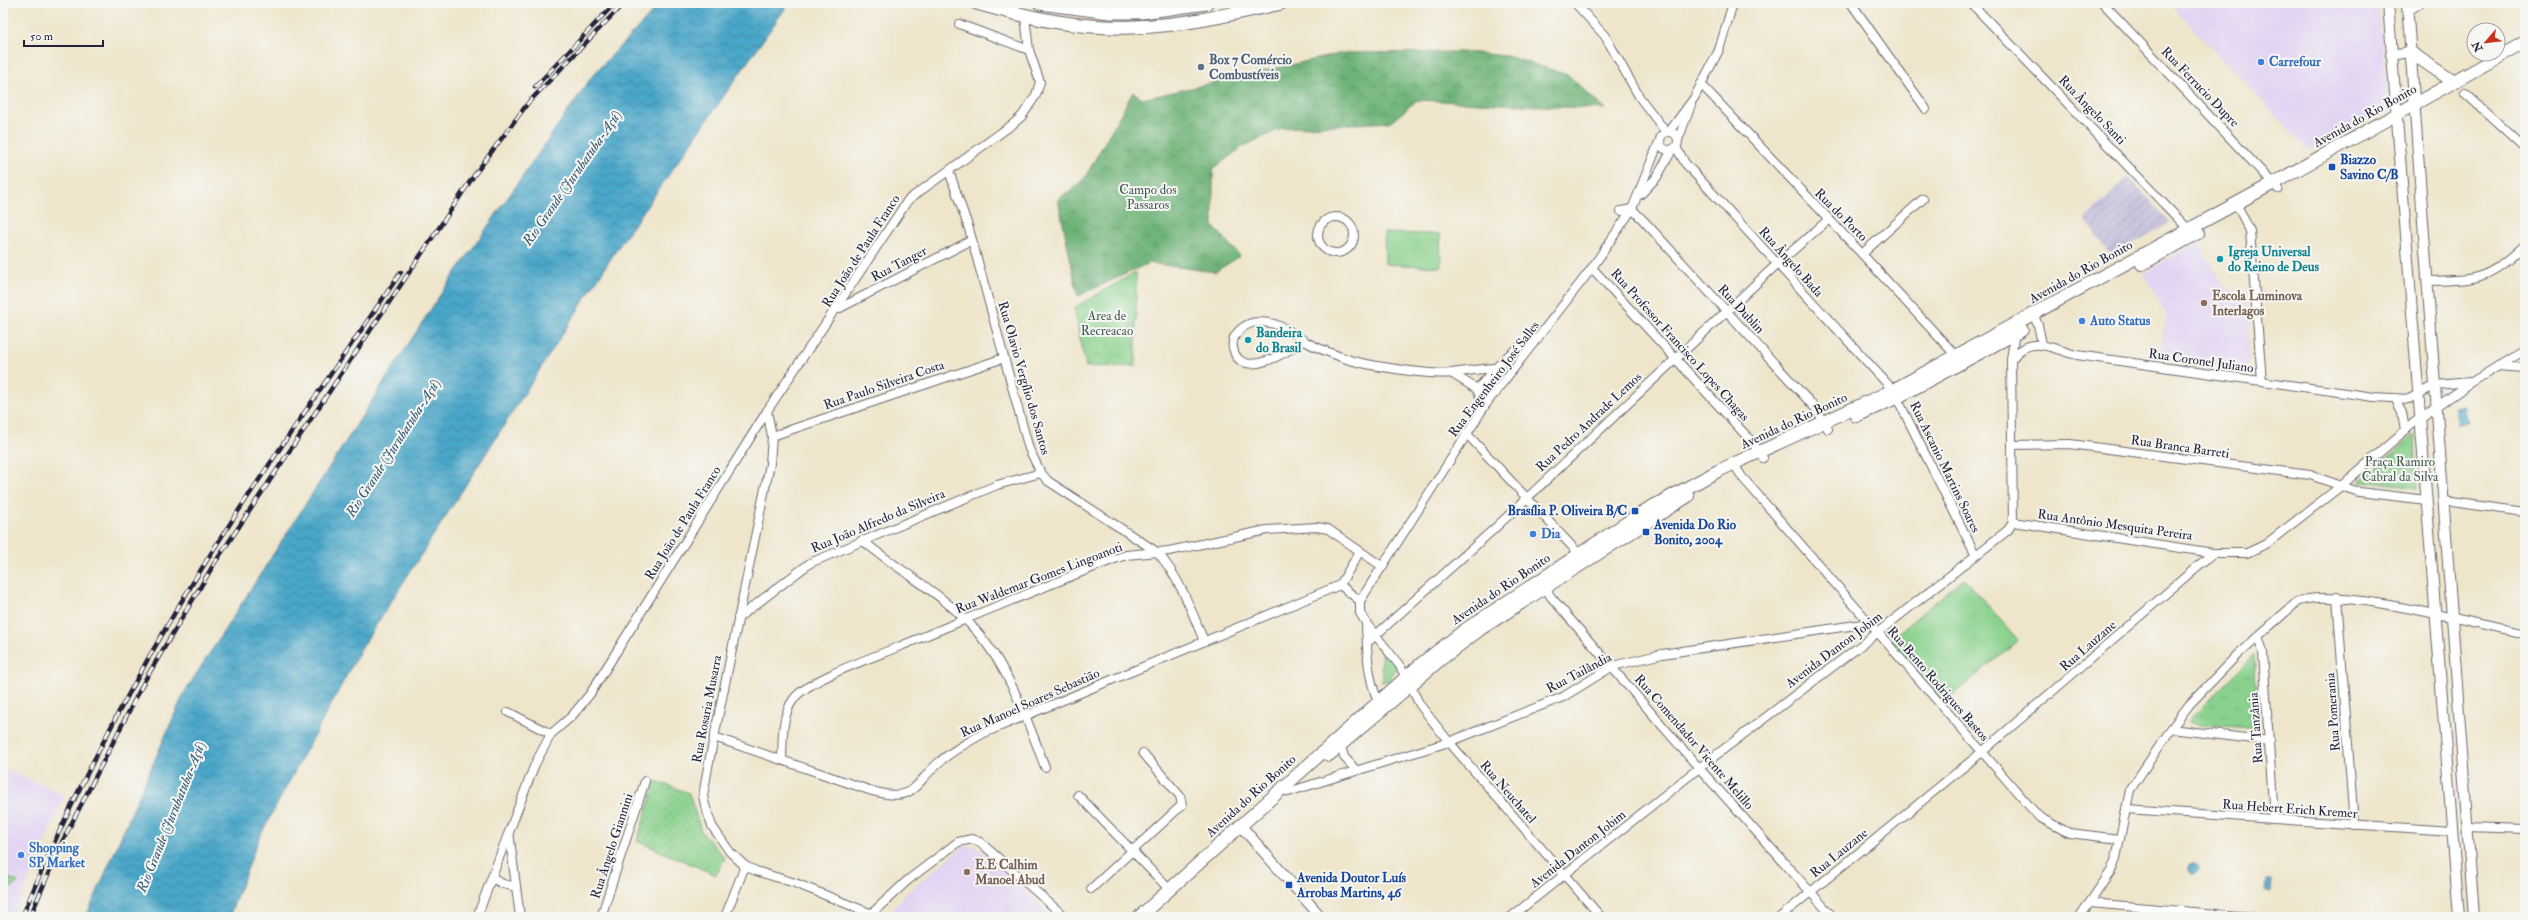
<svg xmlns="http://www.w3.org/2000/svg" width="2528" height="920" font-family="'IM FELL Double Pica',serif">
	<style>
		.built { fill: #e2d4f3 }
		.industrial { fill: url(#industrial-furrows) }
		.grass { fill: url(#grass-dots); stroke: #567a64 }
		.forest { fill: url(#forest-crowns); stroke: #486a5a }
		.park { fill: url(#park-tufts); stroke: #567a64 }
		.pitch { fill: #89d18c; stroke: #567a64 }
		.water { fill: url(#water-waves); stroke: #366482 }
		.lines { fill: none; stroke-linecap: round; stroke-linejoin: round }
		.minor-casing { stroke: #69666d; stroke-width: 10 }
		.tertiary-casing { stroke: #69666d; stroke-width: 12 }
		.secondary-casing { stroke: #69666d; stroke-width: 14 }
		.primary-casing { stroke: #69666d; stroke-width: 15 }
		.minor { stroke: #fff; stroke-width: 8 }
		.tertiary { stroke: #fff; stroke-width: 10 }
		.secondary { stroke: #fff; stroke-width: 12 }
		.primary { stroke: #fff; stroke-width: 13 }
		.rail-casing { stroke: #22223b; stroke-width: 4.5 }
		.rail { stroke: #f6f6f2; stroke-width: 3; stroke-dasharray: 9; stroke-linecap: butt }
		.shop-dot { fill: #3f7fe0; stroke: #f6f6f2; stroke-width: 1.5 }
		.service-dot { fill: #5c6f8a; stroke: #f6f6f2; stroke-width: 1.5 }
		.transit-dot { fill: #1a4fb4; stroke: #f6f6f2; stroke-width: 1.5 }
		.culture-dot { fill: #0f9aa8; stroke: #f6f6f2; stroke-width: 1.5 }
		.education-dot { fill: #8d6e63; stroke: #f6f6f2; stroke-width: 1.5 }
		.labels { text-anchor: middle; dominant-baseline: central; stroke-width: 4; stroke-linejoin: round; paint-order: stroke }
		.service-label { font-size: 13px; font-weight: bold; fill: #4e5e75; stroke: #f6f6f2; text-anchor: start }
		.shop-label { font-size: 13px; font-weight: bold; fill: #366cbe; stroke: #f6f6f2; text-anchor: start }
		.street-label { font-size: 13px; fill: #22223b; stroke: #f6f6f2 }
		.transit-label { font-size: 13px; font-weight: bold; fill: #164399; stroke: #f6f6f2; text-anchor: start }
		.park-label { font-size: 13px; fill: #415753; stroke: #f6f6f2 }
		.culture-label { font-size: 13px; font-weight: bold; fill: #0d838f; stroke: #f6f6f2; text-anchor: start }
		.education-label { font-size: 13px; font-weight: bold; fill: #785e54; stroke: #f6f6f2; text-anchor: start }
		.water-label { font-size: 14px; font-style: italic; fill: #325773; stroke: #f6f6f2 }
	</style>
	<defs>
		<pattern id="industrial-furrows" width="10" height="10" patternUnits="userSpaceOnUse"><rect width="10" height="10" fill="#c5c0da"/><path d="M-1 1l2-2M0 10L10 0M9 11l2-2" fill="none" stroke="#a9a5bc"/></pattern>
		<pattern id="grass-dots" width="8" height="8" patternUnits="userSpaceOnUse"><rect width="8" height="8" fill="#89d18c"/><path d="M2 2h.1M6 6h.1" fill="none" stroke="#76b37a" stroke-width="1.8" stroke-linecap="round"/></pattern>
		<pattern id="forest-crowns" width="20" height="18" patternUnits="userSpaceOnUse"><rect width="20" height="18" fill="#6eb378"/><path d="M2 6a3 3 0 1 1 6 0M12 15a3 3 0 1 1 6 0" fill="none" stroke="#5a9164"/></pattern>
		<pattern id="park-tufts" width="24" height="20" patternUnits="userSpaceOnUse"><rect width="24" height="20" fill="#89d18c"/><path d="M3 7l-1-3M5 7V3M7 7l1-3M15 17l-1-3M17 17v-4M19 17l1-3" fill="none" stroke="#76b37a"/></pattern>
		<pattern id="water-waves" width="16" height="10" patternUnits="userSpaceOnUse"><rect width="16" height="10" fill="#4aa6c8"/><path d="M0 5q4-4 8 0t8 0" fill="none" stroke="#3d87a4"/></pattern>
	</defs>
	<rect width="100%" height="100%" fill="#f6f6f2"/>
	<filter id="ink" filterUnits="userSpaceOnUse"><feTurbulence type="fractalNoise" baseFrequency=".025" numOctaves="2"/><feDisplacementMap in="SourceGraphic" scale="8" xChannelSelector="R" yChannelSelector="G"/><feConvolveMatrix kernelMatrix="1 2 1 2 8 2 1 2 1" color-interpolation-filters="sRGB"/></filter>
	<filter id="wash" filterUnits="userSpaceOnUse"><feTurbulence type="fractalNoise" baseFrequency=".012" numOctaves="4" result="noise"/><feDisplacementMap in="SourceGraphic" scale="16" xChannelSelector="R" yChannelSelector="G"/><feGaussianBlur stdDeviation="0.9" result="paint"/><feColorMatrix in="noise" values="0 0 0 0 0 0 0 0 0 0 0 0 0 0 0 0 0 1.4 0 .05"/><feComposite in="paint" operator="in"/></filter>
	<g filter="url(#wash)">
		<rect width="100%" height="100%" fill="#eee5cb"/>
		<g class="built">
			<path d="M 2169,3 L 2378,3 L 2387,92 L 2382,105 L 2372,117 L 2308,150 Z"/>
			<path d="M 2198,242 L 2227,290 L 2248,291 L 2249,365 L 2242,368 L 2159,357 L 2166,314 L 2144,273 Z"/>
			<path d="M 3,768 L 65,795 L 13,917 L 5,914 L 3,917 Z"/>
			<path d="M 964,846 L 975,846 L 1053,917 L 886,917 L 904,895 Z"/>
		</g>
		<path class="industrial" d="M 2128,177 L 2169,220 L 2168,224 L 2111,256 L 2085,219 Z"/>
		<g class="grass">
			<path d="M 656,781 L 689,793 L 701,831 L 725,858 L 716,875 L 637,841 Z"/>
			<path d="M 3,875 L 18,882 L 11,888 L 3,891 Z"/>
		</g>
		<path class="forest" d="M 1465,52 L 1507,56 L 1568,75 L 1605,109 L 1417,100 L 1391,122 L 1282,128 L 1242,147 L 1213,169 L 1213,226 L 1240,256 L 1215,272 L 1149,263 L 1078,296 L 1058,199 L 1083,181 L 1133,92 L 1143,99 L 1343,53 Z"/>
		<g class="park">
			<path d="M 1136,272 L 1136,366 L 1086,367 L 1074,308 Z"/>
			<path d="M 2415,435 L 2417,488 L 2361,481 L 2361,480 Z"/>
			<path d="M 1381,645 L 1397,665 L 1389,681 L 1382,682 Z"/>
			<path d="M 2254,655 L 2259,729 L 2189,723 L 2190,719 Z"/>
		</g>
		<g class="pitch">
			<path d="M 1384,233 L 1440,234 L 1441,267 L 1385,264 Z"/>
			<path d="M 1964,578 L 2018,640 L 1942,704 L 1891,646 L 1892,638 Z"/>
		</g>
		<g class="water">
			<path d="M 661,3 L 789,3 L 617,249 L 362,647 L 260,836 L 229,917 L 86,917 L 184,693 L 438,298 L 593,75 Z"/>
			<path d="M 2464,404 L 2468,422 L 2458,424 L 2454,406 Z"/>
			<circle cx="2193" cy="868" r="5"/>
			<path d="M 2266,880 L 2272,880 L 2271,892 L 2265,892 Z"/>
		</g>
	</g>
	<g filter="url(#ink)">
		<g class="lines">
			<defs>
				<g id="minor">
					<path d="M 1575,3 L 1605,36 L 1640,98 L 1666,132"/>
					<path d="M 1851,3 L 1926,109"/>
					<path d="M 1971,3 L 2192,233"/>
					<path d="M 2103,3 L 2278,189"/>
					<path d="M 2408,11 L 2421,3"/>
					<path d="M 959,24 L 1029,50"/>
					<path d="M 1701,84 L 1862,254 L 1959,359"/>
					<path d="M 2465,93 L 2525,148"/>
					<circle cx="1669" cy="141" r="9"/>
					<path d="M 1669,132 L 1694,98 L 1719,50 L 1733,3"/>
					<path d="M 1678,140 L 1691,105"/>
					<path d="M 1676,147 L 1685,163 L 1893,390 L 1975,554"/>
					<path d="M 949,171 L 969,229 L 1029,449 L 1041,473 L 1048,481 L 1157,552 C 1180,578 1191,610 1204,641"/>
					<path d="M 1641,194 L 1657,177 L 1672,150"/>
					<path d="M 2236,203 L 2250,231 L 2262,381"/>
					<path d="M 1621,211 L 1632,209 L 1644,221 L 1817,410 L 1828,429"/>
					<circle cx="1336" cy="235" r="18"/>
					<path d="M 1862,254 L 1923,199"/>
					<path d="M 1592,268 L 1753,443 L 1763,458"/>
					<path d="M 2428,281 C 2478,280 2487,280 2525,245"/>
					<path d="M 838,309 L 972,240"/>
					<path d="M 2033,314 L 2038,325 L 2042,344"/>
					<path d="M 1304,340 C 1288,352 1240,382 1233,348 C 1230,334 1246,322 1259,322 C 1277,322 1289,330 1303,340 C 1312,346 1333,354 1344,358 C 1362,365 1433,376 1452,373 C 1466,371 1480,369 1494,368"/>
					<path d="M 2011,360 C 2031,333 2051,349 2077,355 L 2374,397 L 2409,399 L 2436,385 L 2471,382"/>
					<path d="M 2498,366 L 2525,368"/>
					<path d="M 1451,373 L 1477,389 L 1481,399 L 1486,404"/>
					<path d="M 1477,389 C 1496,369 1510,347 1538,338"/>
					<path d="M 1477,389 L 1496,393"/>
					<path d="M 2395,398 L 2402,412 L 2405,430"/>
					<path d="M 767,411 L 772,436 L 770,464 L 708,767 L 703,796 L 705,805 L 712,826 L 730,852 L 745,866 L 756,871 L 795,883 L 872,914"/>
					<path d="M 1466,433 L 1582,557"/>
					<path d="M 772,436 L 1004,358"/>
					<path d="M 2013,445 L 2070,444 L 2310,475 L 2359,492 L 2427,500"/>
					<path d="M 1734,464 L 1742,477 L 2039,817 L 2069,833 L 2120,839"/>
					<path d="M 2444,501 L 2525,512"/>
					<path d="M 2013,522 L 2213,553"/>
					<path d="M 862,540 C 900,572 946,595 978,633 C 1010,670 1028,722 1045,767"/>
					<path d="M 1543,584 L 1551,597 L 1699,768 L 1833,917"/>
					<path d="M 1340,585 L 1360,601"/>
					<path d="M 2337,597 L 2354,825"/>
					<path d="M 738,618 L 810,563 L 997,485 L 1041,473"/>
					<path d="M 1366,623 C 1367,649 1367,676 1378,701"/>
					<path d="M 2258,636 L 2263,652 L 2274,819"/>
					<path d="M 1367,643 L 1495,528 L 1776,265 L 1828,220"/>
					<path d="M 508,712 L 551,734"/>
					<path d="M 2171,729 L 2270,741"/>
					<path d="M 714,737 L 872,791 C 913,802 911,789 937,764 C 951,751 968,742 984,733 L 1340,585 L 1360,551"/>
					<path d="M 1340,742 L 1344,757 L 1356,770"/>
					<path d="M 782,759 C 783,740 781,717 793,700 C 806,680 874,657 898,647 C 969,618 1040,588 1112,560 L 1126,555 L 1169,551 L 1267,530 L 1317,527 L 1328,529 L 1383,567"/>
					<path d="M 1288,792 L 1449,742 L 1563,697 L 1613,666 L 1662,654 L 1869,623"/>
					<path d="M 1078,795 L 1169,889"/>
					<path d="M 2126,809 L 2452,831"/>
					<path d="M 2468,827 L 2525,829"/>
					<path d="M 492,878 L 503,884 L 516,887"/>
					<path d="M 1091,889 L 1182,805 L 1180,796 L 1143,753"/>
					<path d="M 2090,903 L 2251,917"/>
					<path d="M 869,916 L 908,880 L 958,842 L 972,839 L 980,842 L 1065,917"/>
					<path d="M 477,917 L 508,834"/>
					<path d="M 520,917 L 509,832 L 535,764 L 551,734 L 572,716 L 590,694 L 767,411 L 908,200 L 1013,124 L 1022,116 L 1036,95 L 1040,82 L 1029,50 L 1025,17"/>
					<path d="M 601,917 L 645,781"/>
					<path d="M 725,917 L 745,866"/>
					<path d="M 1511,917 L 1699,768 L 1877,633 L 2008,530 L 2013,522 L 2011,360 L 2015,331"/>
					<path d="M 1601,917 L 1449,742 L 1420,705 L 1400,666 L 1366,623 L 1360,613 L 1360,601 L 1486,404 L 1592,268 L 1632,209 L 1659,142"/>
					<path d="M 1780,917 L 1982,752 L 2213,553 L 2247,553 L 2266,544 L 2341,486 L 2416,421 L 2472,382 L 2525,350"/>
					<path d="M 2080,917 L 2111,871 L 2116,858 L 2130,790 L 2171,729 L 2189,705 L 2238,654 L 2297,602 C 2331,585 2482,625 2525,634"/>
				</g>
				<g id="tertiary">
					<path d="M 2388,3 L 2459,917"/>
					<path d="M 2407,3 L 2474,917"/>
					<path d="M 2391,55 L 2410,52"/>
					<path d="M 1240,825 L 1321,917"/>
				</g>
				<g id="secondary">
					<path d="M 2410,52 L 2454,82"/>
					<path d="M 2142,264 L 2198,233"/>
					<path d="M 1856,416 L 1898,397 L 2022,330"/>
					<path d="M 1329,755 L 1440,660 L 1482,628 L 1688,496"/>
					<path d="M 1139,917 L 1422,663 L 1466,629 L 1646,510 L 1718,471 L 1893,390 L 2274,183 L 2525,42"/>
				</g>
				<g id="primary">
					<path d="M 977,3 C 1029,18 1079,29 1133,27 C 1182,26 1233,14 1281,3"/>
					<path d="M 1040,3 L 1110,12 L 1142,12 L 1206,3"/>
				</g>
			</defs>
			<use href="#minor" class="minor-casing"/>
			<use href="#tertiary" class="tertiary-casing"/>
			<use href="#secondary" class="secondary-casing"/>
			<use href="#primary" class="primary-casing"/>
			<use href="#minor" class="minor"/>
			<use href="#tertiary" class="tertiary"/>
			<use href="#secondary" class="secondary"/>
			<use href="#primary" class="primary"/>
			<defs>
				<g id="rail">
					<path d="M 535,87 L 615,3"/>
					<path d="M 22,917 C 75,788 141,664 215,547 C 275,453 339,363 401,272"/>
					<path d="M 30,917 L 60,846 L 145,680 L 214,564 L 475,174 L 528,103 L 624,3"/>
				</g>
			</defs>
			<use href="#rail" class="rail-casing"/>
			<use href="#rail" class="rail"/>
		</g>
	</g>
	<g class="shop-dot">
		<circle cx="2261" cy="62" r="4"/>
		<circle cx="2082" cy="321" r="4"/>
		<circle cx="1533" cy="534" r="4"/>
		<circle cx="21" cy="855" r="4"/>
	</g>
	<circle class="service-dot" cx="1201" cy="67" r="4"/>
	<g class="transit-dot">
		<rect x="2328" y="163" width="8" height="8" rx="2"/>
		<rect x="1631" y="507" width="8" height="8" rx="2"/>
		<rect x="1642" y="528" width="8" height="8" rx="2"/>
		<rect x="1285" y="881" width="8" height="8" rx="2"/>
	</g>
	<g class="culture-dot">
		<circle cx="2220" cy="259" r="4"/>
		<circle cx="1248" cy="340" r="4"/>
	</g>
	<g class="education-dot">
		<circle cx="2204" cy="303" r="4"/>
		<circle cx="967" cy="872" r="4"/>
	</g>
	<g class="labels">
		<g class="service-label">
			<text x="1209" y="60">Box 7 Comércio<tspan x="1209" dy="15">Combustíveis</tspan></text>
		</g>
		<g class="shop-label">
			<text x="2269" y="62">Carrefour</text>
			<text x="2090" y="321">Auto Status</text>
			<text x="1541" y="534">Dia</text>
			<text x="29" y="848">Shopping<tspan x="29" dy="15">SP Market</tspan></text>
		</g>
		<g class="street-label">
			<text transform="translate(2200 87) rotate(46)">Rua Ferrucio Dupre</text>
			<text transform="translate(2092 110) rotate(46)">Rua Ângelo Santi</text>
			<text transform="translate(2365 116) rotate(-29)">Avenida do Rio Bonito</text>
			<text transform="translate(1841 215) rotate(45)">Rua do Porto</text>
			<text transform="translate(861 251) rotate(-57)">Rua João de Paula Franco</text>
			<text transform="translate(1791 262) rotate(48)">Rua Ângelo Bada</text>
			<text transform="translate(899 264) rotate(-28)">Rua Tanger</text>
			<text transform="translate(2081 272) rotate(-29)">Avenida do Rio Bonito</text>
			<text transform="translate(1741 309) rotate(47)">Rua Dublin</text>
			<text transform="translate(1680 345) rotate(48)">Rua Professor Francisco Lopes Chagas</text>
			<text transform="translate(2201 361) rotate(8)">Rua Coronel Juliano</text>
			<text transform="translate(1024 378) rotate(74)">Rua Olavio Vergílio dos Santos</text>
			<text transform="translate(1494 379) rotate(-53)">Rua Engenheiro José Salles</text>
			<text transform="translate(884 385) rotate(-19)">Rua Paulo Silveira Costa</text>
			<text transform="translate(1794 421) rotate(-25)">Avenida do Rio Bonito</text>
			<text transform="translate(1589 422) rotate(-43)">Rua Pedro Andrade Lemos</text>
			<text transform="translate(2180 447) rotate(8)">Rua Branca Barreti</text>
			<text transform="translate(1945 467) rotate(64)">Rua Ascanio Martins Soares</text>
			<text transform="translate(878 521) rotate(-23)">Rua João Alfredo da Silveira</text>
			<text transform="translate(683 523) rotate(-58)">Rua João de Paula Franco</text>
			<text transform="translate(2115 525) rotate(8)">Rua Antônio Mesquita Pereira</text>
			<text transform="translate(1039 578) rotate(-21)">Rua Waldemar Gomes Lingoanoti</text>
			<text transform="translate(1501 589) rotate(-34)">Avenida do Rio Bonito</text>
			<text transform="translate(2088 646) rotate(-41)">Rua Lauzane</text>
			<text transform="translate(1834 650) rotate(-37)">Avenida Danton Jobim</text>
			<text transform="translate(1579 673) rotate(-28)">Rua Tailândia</text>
			<text transform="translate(1938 684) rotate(49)">Rua Bento Rodrigues Bastos</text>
			<text transform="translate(1030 703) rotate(-24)">Rua Manoel Soares Sebastião</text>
			<text transform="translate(707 709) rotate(-79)">Rua Rosaria Musarra</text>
			<text transform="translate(2333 712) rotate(-94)">Rua Pomerania</text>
			<text transform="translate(2256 728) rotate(-94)">Rua Tanzânia</text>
			<text transform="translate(1694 742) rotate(49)">Rua Comendador Vicente Melillo</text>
			<text transform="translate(1508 792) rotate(49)">Rua Neuchatel</text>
			<text transform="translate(1251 796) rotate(-42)">Avenida do Rio Bonito</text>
			<text transform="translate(2290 809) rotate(4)">Rua Hebert Erich Kremer</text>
			<text transform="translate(612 846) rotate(-72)">Rua Ângelo Giannini</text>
			<text transform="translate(1578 849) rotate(-38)">Avenida Danton Jobim</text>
			<text transform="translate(1839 853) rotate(-39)">Rua Lauzane</text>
		</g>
		<g class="transit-label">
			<text x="2340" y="160">Biazzo<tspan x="2340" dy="15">Savino C/B</tspan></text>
			<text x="1627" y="511" text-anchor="end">Brasília P. Oliveira B/C</text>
			<text x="1654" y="525">Avenida Do Rio<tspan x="1654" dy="15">Bonito, 2004</tspan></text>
			<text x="1297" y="878">Avenida Doutor Luís<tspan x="1297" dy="15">Arrobas Martins, 46</tspan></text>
		</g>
		<g class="park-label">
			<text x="1148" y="190">Campo dos<tspan x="1148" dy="15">Passaros</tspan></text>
			<text x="1107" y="316">Area de<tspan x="1107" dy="15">Recreacao</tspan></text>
			<text x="2400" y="462">Praça Ramiro<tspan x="2400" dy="15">Cabral da Silva</tspan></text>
		</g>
		<g class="culture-label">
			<text x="2228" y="252">Igreja Universal<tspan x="2228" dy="15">do Reino de Deus</tspan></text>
			<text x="1256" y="333">Bandeira<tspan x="1256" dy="15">do Brasil</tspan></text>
		</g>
		<g class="education-label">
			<text x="2212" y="296">Escola Luminova<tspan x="2212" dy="15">Interlagos</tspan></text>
			<text x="975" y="865">E.E Calhim<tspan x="975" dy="15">Manoel Abud</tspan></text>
		</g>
		<g class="water-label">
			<text transform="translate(572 178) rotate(-55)">Rio Grande (Jurubatuba-Açú)</text>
			<text transform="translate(393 448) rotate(-57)">Rio Grande (Jurubatuba-Açú)</text>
			<text transform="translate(171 817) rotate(-68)">Rio Grande (Jurubatuba-Açú)</text>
		</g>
	</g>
	<rect width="2528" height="920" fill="none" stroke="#f6f6f2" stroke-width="16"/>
	<g transform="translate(2486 42) rotate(242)"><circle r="19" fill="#f6f6f2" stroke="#a1a1a9"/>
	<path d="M0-3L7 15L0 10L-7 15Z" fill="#c8321e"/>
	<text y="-6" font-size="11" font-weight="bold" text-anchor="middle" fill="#22223b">N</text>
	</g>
	<path d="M24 40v6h79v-6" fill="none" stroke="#22223b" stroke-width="2"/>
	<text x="30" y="40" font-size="12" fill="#22223b" stroke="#f6f6f2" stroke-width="3" paint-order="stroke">50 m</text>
</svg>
